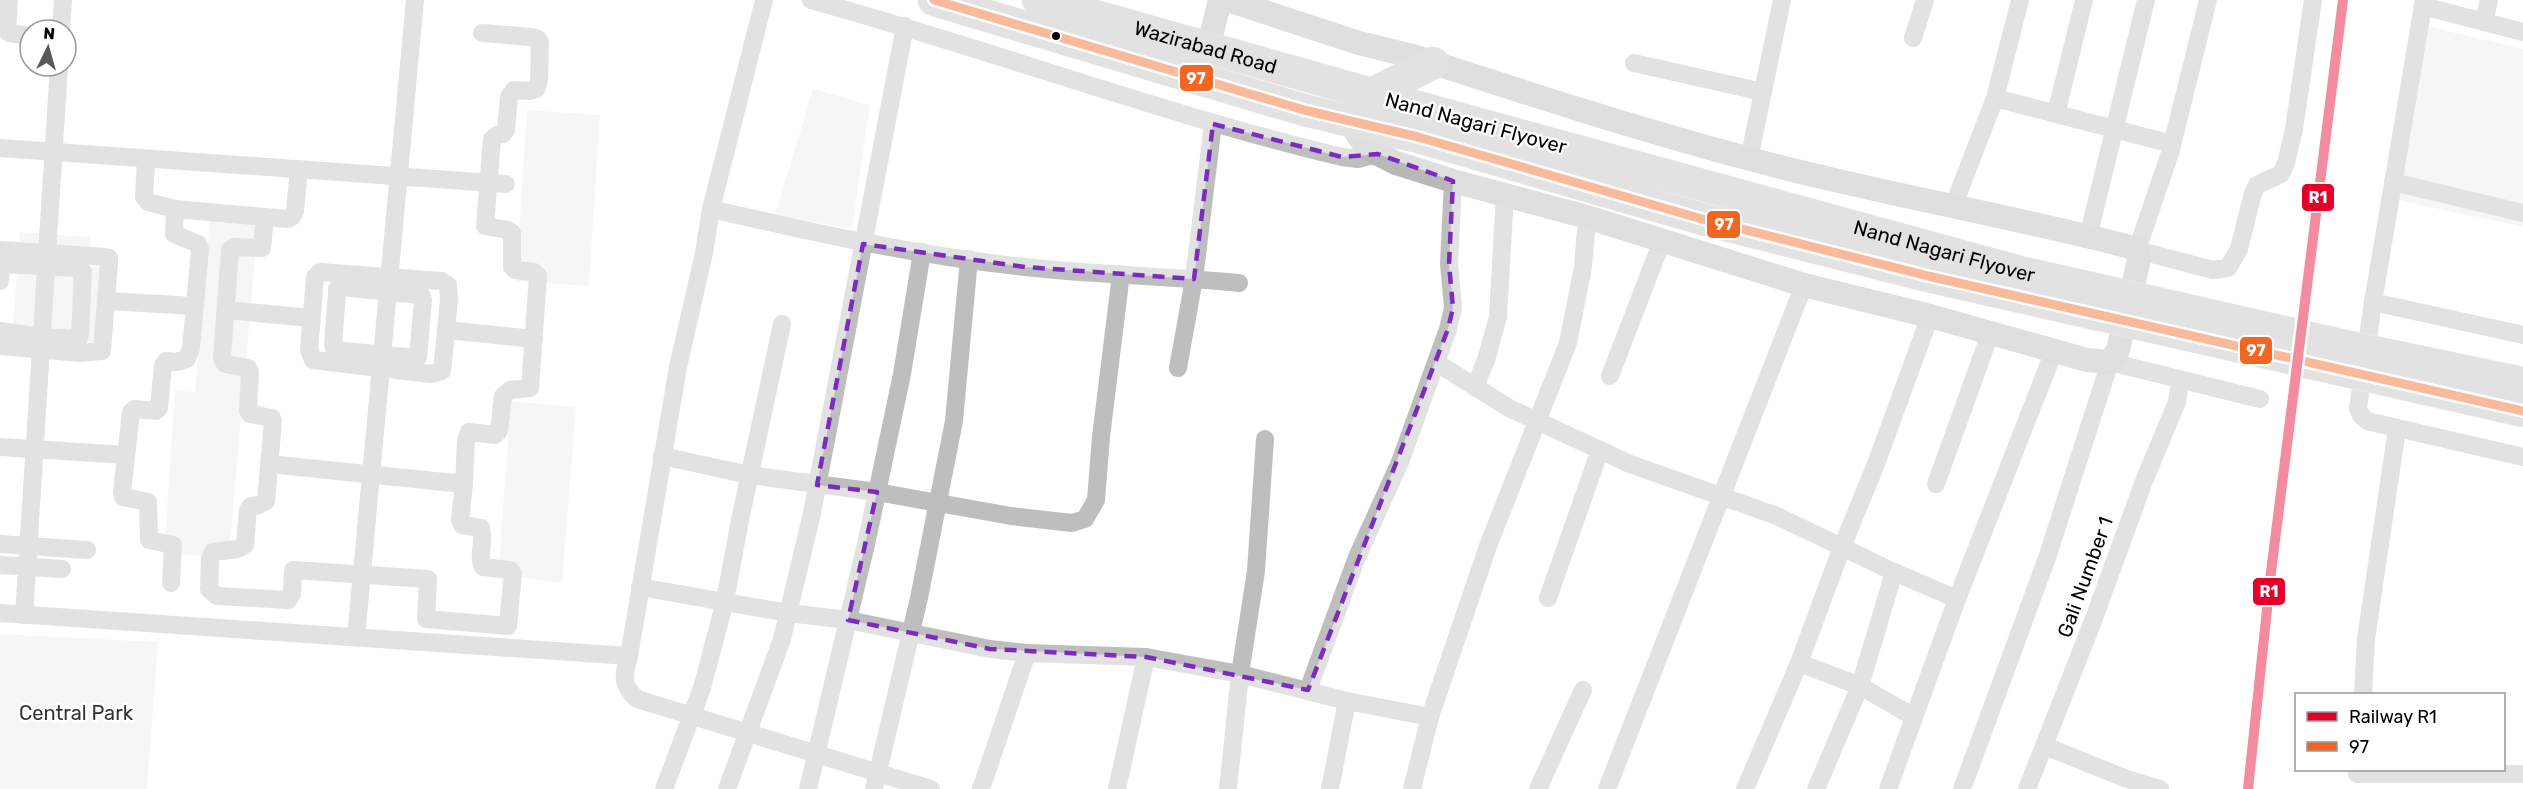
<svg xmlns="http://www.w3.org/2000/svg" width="2523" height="789" font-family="Rubik,sans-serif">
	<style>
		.green { fill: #ececec }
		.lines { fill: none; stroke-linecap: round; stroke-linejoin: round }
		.highway-casing { stroke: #dbdbdb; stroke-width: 33 }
		.street { stroke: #bebebe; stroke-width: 18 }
		.secondary { stroke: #b8b8b8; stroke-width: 24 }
		.highway { stroke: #bebebe; stroke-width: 32 }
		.highway-bridge-casing { stroke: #dbdbdb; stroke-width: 33; stroke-linecap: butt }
		.highway-bridge { stroke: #bebebe; stroke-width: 32 }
		.bus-1-casing { stroke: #fff; stroke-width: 14 }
		.bus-1 { stroke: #f26522; stroke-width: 9 }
		.rail-1-casing { stroke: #fff; stroke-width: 15 }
		.rail-1 { stroke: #e4002b; stroke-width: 10 }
		.marked { fill: none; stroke: #7b2cbf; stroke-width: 4.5; stroke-dasharray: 12 8; stroke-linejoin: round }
		.bus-dot { fill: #000; stroke: #fff; stroke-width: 2 }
		.labels { text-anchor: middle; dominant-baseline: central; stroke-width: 5; stroke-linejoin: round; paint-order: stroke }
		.street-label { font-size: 20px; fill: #000; stroke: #fff }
		.park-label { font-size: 20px; fill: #333; stroke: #fff }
		.line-badge { stroke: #fff; stroke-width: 2 }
		.badge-label { font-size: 16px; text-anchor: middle; font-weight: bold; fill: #fff }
	</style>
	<rect width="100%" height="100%" fill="#fff"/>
	<g class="green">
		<path d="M 2414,23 L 2523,49 L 2523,227 L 2387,198 Z"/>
		<path d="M 813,89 L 870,105 L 852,229 L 775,215 Z"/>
		<path d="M 527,110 L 600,115 L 589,286 L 516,281 Z"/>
		<path d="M 211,205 L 269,210 L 256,246 L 229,557 L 164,554 L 175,390 L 195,392 Z"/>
		<path d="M 20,232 L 91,237 L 89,267 L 115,269 L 109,344 L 12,337 Z"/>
		<path d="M 508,401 L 576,407 L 562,583 L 500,574 C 499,516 511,458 508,401 Z"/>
		<path d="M 0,634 L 158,642 L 147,789 L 0,789 Z"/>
	</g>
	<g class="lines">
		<defs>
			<g id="highway">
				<path d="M 934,0 L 1304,110 L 1418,137"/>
				<path id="s1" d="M 1038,0 L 1439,113"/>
				<path d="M 1372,94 L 1433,63"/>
			</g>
		</defs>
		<use href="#highway" class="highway-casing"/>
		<g class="street">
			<path d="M 9,0 L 7,31 L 9,33 L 30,36"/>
			<path d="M 811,0 C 989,49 1162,114 1342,157 L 1358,159 L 1378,154"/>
			<path d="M 2208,0 L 2170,153 L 2137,250 L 2213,270 L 2228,268 L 2239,249 L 2253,193 L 2257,185 L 2281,174 L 2286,163 L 2294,129 L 2313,0"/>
			<path d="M 2424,0 L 2423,6 L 2523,32"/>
			<path d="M 2423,6 L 2373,302 L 2358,408 L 2361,415 L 2367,421 L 2523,457"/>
			<path d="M 2484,22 L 2489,0"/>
			<path d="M 61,30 L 63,0"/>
			<path d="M 1913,38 L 1925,0"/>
			<path d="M 1634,63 L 1763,92"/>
			<path d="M 1995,98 L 2172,144"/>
			<path d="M 2056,114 L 2084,0"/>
			<path d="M 0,148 L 506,184"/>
			<path d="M 146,159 L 144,197 L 148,202 L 175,209 L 174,234 L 198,244 L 200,249 L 191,348 L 187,359 L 176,362 L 166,361 L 163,365 L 159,408 L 156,411 L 135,409 L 131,412 L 122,492 L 123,497 L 148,502 L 149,540 L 173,545 L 171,583"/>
			<path d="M 1749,159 L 1782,0"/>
			<path d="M 2393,182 L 2523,213"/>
			<path d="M 1953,207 L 1995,98 L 2020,0"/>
			<path d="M 175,209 L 288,219 L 292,217 L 295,211 L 299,169"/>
			<path d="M 711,209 C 815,233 919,256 1025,267 C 1096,275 1168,276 1239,283"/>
			<path d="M 265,217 L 262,248 L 234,247 L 230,250 L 222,358 L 225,364 L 248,368 L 250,372 L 248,411 L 250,414 L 272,418 L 273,421 L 266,501 L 259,505 L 251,506 L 248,510 L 245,545 L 238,549 L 213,552 L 210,558 L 209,589 L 217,596 L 288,600 L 292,594 L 293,570 L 428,579 L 426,619 L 508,626 L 513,573 L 510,570 L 483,567 C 477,555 485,541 481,528 L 462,525 L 460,520 L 464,484"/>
			<path d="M 2088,237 L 2146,0"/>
			<path d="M 0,250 L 105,257 L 109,258 L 109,262 L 102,351 L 80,353 L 0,346"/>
			<path d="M 320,272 L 441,281 L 448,285 L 449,299 L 442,371 L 431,374 L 313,360 L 309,350 L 315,277 Z"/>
			<path d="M 0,281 L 1,267 L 4,264 L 79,268 L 83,272 L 80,335 L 78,339 L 41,337 L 0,331"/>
			<path d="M 341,287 L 421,295 L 423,300 L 418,357 L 416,358 L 335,350 L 333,345 L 337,293 L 337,289 Z"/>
			<path d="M 108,301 L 194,306"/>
			<path d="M 2373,302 L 2523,335"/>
			<path d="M 226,310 L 311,318"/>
			<path d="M 447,330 L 534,339"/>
			<path d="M 1437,363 L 1509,408 L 1630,464 L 1777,516 L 1894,572 L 1957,599"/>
			<path d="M 1178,368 L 1194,279 L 1213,124"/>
			<path d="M 1610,376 L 1662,241"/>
			<path d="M 1475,387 L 1486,360 L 1498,317 L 1505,195"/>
			<path d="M 0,447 L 126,455"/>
			<path d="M 662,456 L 749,475 L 877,492 L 1011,516 L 1072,523 L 1085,519 L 1096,500 L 1101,437 L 1121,274"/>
			<path d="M 269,464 L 464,484 L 466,441 L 469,432 L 495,435 L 499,431 L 503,396 L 510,390 L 530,388 L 538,276 L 534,272 L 515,270 L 512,267 L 512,233 L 508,230 L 485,226 L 492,139 L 497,135 L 503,134 L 506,130 L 509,97 L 514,90 L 530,91 L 536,89 L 539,80 L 540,43 L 538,39 L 531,37 L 482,33"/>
			<path d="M 1936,484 L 1990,334"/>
			<path d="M 0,544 L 87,550"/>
			<path d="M 0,565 L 62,569"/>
			<path d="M 640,587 L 788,613 L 848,620 L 990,649 L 1027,653"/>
			<path d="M 1548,598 L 1600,450"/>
			<path d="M 0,613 L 629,656 L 678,367 L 704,253 L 711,209 L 764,0"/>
			<path d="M 24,615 L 59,66"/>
			<path d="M 356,637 L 415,0"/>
			<path d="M 629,656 C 623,677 621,684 637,699 L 931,789"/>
			<path d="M 1799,663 L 1860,686 L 1914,717"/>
			<path d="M 1308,690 L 1357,557 L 1400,462 L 1448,329 L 1453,308 L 1449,264 L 1453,181"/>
			<path d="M 2363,694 L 2366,639 L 2397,429"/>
			<path d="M 2045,746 L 2127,779 L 2160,789"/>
			<path d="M 2357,774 L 2523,774"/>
			<path d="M 664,789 L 702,688 L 725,601 L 740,520 L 782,324"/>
			<path d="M 727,789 L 782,639 L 812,513 L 905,26"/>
			<path d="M 808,789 L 867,540 L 902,374 L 922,252"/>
			<path d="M 874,789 L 919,598 L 954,421 L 969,259"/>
			<path d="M 981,789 L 1027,653 L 1146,657 L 1240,674 L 1347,701 L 1430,717"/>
			<path d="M 1117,789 L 1146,657"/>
			<path d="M 1228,789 L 1240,674 L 1256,571 L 1265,439"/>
			<path d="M 1330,789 L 1347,701"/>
			<path d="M 1412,789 L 1430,717 L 1488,546 L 1568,343 L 1583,267 L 1587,217"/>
			<path d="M 1538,789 L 1583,690"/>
			<path d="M 1607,789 L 1804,285"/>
			<path d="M 1745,789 L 1799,663 L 1842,547 L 1876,464 L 1930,316"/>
			<path d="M 1816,789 L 1860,686 L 1894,572"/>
			<path d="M 1888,789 L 1957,599 L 2054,351"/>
			<path d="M 1962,789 L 2047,558 L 2110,362 L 2260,399"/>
			<path d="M 2027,789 L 2093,621 L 2144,481 L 2177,402 L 2180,380"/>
		</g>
		<g class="secondary">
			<path d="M 1228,0 L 1359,43 L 1416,57 C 1526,93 1637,129 1750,159 C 1876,193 2004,214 2130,247 L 2137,250 L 2139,260 L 2118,350 L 2110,362 L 2087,360 L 1930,316 L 1804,285 L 1587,217 L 1453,181 L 1396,163 L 1378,154 L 1363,143 L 1349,121"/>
			<path d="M 1208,48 L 1220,0"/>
		</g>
		<use href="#highway" class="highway"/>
		<defs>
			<g id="highway-bridge">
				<path id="s2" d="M 1439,113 L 2020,272 L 2350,347 L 2523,383"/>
				<path d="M 1418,137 L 1702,219 L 1928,276 L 2523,411"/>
			</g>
		</defs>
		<use href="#highway-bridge" class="highway-bridge-casing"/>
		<use href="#highway-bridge" class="highway-bridge"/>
		<defs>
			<path id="bus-1" d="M 934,0 L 1304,110 L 1418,137 L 1702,219 L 1928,276 L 2523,411"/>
		</defs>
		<use href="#bus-1" class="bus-1-casing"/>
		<use href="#bus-1" class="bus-1"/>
		<defs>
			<path id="rail-1" d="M 2248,789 L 2271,572 L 2343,0"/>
		</defs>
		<use href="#rail-1" class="rail-1-casing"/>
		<use href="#rail-1" class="rail-1"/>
	</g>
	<path d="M0 0H2523V789H0ZM 1213,124 L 1342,157 L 1378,154 L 1453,181 L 1449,264 L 1453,308 L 1448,329 L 1308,690 L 1146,657 L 990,649 L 848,620 L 877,492 L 817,485 L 863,244 L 1025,267 L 1194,279 Z" fill="#fff" fill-opacity=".55" fill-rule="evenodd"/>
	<path class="marked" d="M 1213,124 L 1342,157 L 1378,154 L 1453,181 L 1449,264 L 1453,308 L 1448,329 L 1308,690 L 1146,657 L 990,649 L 848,620 L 877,492 L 817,485 L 863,244 L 1025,267 L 1194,279 Z"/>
	<circle class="bus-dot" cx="1056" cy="36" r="5"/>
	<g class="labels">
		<g class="street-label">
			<text stroke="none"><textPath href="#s1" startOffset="174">Wazirabad Road</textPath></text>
			<text transform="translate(1476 123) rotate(15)">Nand Nagari Flyover</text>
			<text stroke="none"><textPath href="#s2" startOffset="524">Nand Nagari Flyover</textPath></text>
			<text transform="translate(2085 577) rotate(-70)">Gali Number 1</text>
		</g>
		<g class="park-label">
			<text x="76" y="713">Central Park</text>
		</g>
	</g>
	<g class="line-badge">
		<rect x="1179" y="64" width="35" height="28" rx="6" fill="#f26522"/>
		<rect x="2301" y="183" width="34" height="29" rx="6" fill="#e4002b"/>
		<rect x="1706" y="210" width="35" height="29" rx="6" fill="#f26522"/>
		<rect x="2239" y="336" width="34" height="29" rx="6" fill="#f26522"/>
		<rect x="2252" y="577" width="34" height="29" rx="6" fill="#e4002b"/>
	</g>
	<g class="badge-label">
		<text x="1196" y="84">97</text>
		<text x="2318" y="203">R1</text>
		<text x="1724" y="230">97</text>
		<text x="2256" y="356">97</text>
		<text x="2269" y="597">R1</text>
	</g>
	<rect x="2295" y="693" width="210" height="78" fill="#ffffff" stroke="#999999" stroke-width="1.5"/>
	<rect x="2307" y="712" width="30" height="9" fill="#e4002b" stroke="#999999" stroke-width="1.5"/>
	<text x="2349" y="723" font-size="18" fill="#000000">Railway R1</text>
	<rect x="2307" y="742" width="30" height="9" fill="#f26522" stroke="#999999" stroke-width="1.5"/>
	<text x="2349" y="753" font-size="18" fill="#000000">97</text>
	<g transform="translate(48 48) rotate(5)"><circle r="28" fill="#ffffff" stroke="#999999" stroke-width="1.5"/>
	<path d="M0-4.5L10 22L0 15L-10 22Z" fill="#595959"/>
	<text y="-9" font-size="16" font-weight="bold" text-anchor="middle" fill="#000000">N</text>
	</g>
</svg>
